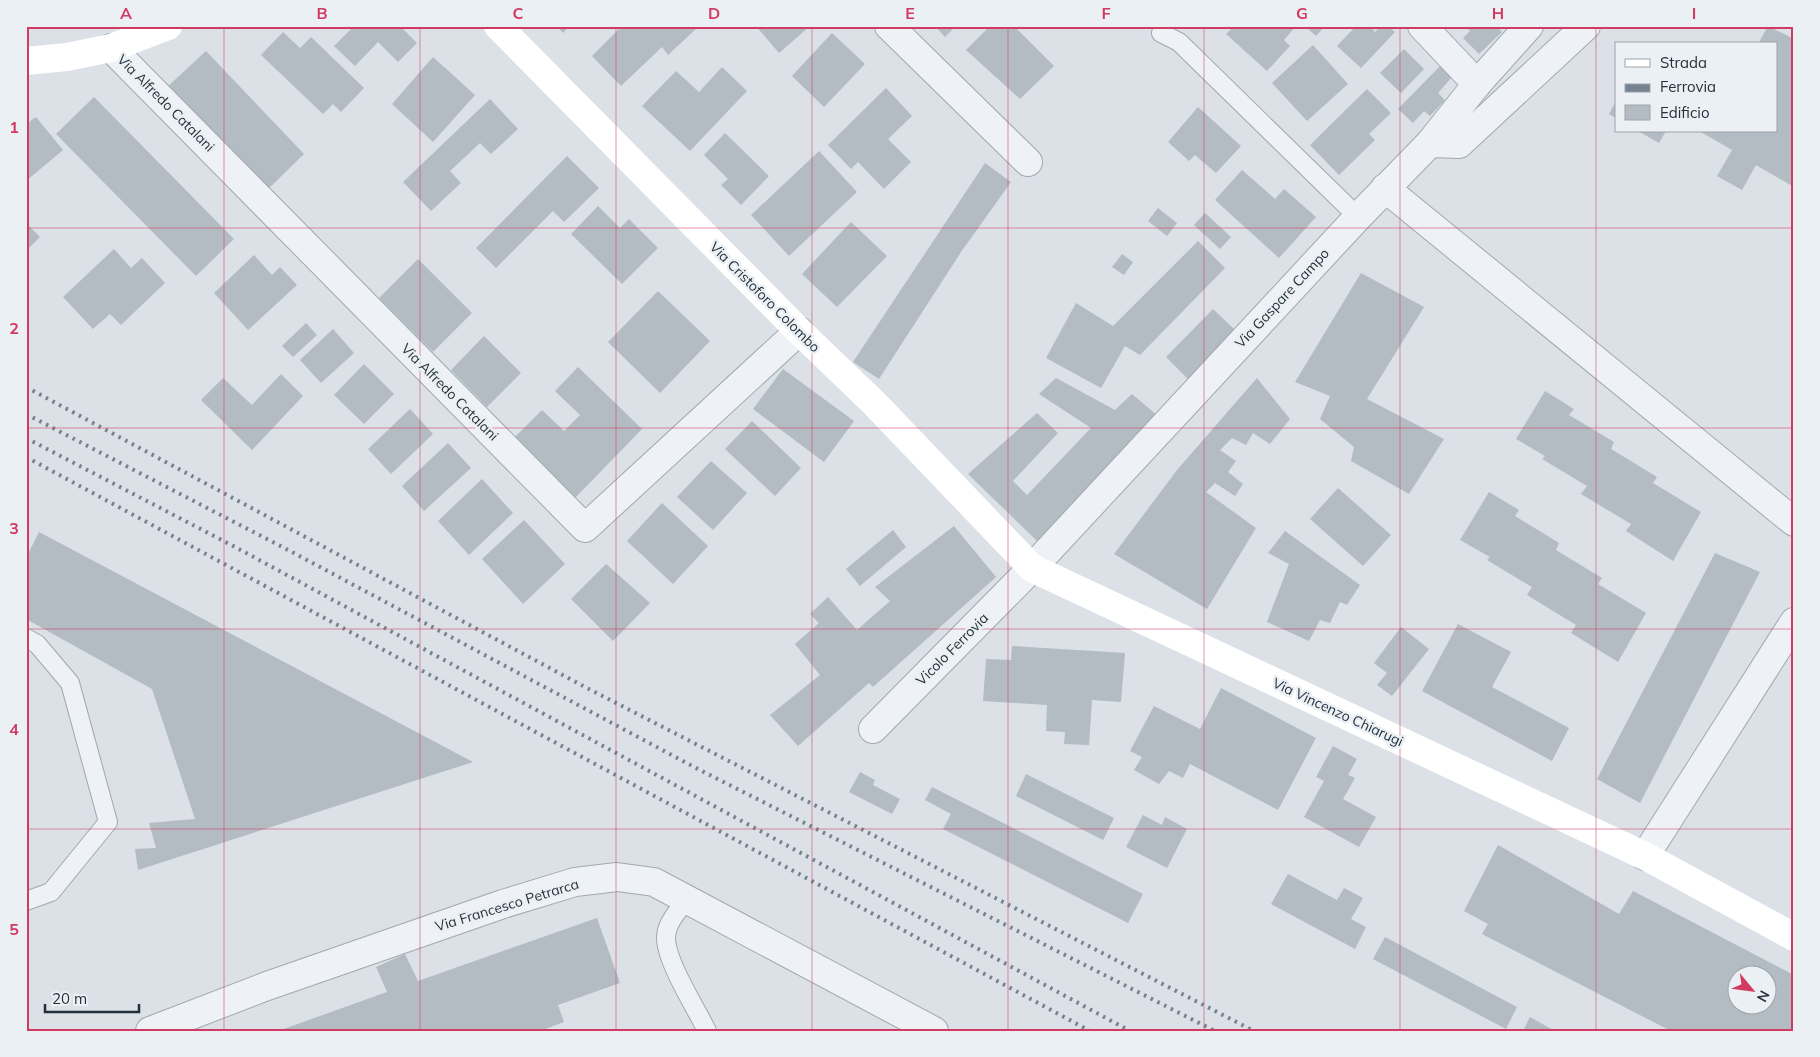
<svg xmlns="http://www.w3.org/2000/svg" width="1820" height="1057" font-family="Mulish,sans-serif">
	<style>
		.building { fill: #b3bbc3; fill-rule: evenodd }
		.lines { fill: none; stroke-linecap: round; stroke-linejoin: round }
		.lane-casing { stroke: #a1a8b0; stroke-width: 20 }
		.street-casing { stroke: #a1a8b0; stroke-width: 30 }
		.lane { stroke: #eef1f5; stroke-width: 18 }
		.street { stroke: #eef1f5; stroke-width: 28 }
		.secondary { stroke: #fff; stroke-width: 28 }
		.rail { stroke: #758290; stroke-width: 4; stroke-dasharray: 2.5 5; stroke-linecap: butt }
		.grid { fill: none; stroke: #d23a61; stroke-width: 1; stroke-opacity: 0.55 }
		.labels { text-anchor: middle; dominant-baseline: central; stroke-width: 5; stroke-linejoin: round; paint-order: stroke }
		.street-label { font-size: 14px; fill: #25303d; stroke: #ebf0f4 }
		.neatline { fill: none; stroke: #d23a61; stroke-width: 2 }
		.grid-label { font-size: 16px; text-anchor: middle; font-weight: bold; fill: #d23a61 }
	</style>
	<rect width="100%" height="100%" fill="#dbe1e6"/>
	<g class="building">
		<path d="M 354,26 L 400,26 L 417,43 L 398,62 L 378,42 L 355,66 L 334,46 Z"/>
		<path d="M 557,26 L 570,26 L 563,33 Z"/>
		<path d="M 622,26 L 699,26 L 668,55 L 662,47 L 621,86 L 592,56 Z"/>
		<path d="M 756,26 L 810,26 L 779,53 Z"/>
		<path d="M 935,26 L 956,26 L 945,37 Z"/>
		<path d="M 990,26 L 1014,26 L 1054,66 L 1020,99 L 966,50 Z"/>
		<path d="M 1234,26 L 1296,26 L 1284,40 L 1290,46 L 1267,71 L 1226,34 Z"/>
		<path d="M 1305,26 L 1325,26 L 1316,36 Z"/>
		<path d="M 1356,26 L 1370,26 L 1375,32 L 1381,26 L 1388,26 L 1395,32 L 1361,68 L 1337,46 Z"/>
		<path d="M 1465,26 L 1497,26 L 1502,32 L 1479,54 L 1463,38 L 1470,31 Z"/>
		<path d="M 1768,26 L 1794,39 L 1794,187 L 1756,165 L 1742,190 L 1717,176 L 1732,150 L 1699,131 L 1776,131 L 1776,44 L 1758,44 Z"/>
		<path d="M 283,32 L 300,48 L 311,37 L 364,88 L 341,112 L 333,104 L 323,114 L 261,55 Z"/>
		<path d="M 832,33 L 865,64 L 824,107 L 792,76 Z"/>
		<path d="M 1313,45 L 1348,84 L 1307,121 L 1272,83 Z"/>
		<path d="M 1404,49 L 1424,69 L 1401,93 L 1380,73 Z"/>
		<path d="M 206,51 L 304,154 L 264,193 L 165,89 Z"/>
		<path d="M 433,57 L 475,95 L 433,142 L 392,104 Z"/>
		<path d="M 1440,66 L 1452,77 L 1438,93 L 1445,100 L 1430,116 L 1424,111 L 1413,123 L 1398,109 Z"/>
		<path d="M 722,67 L 747,91 L 690,151 L 642,106 L 676,71 L 699,92 Z"/>
		<path d="M 886,88 L 912,116 L 888,139 L 911,162 L 884,189 L 858,162 L 851,169 L 828,145 Z"/>
		<path d="M 1367,89 L 1391,113 L 1369,134 L 1375,140 L 1339,175 L 1310,145 Z"/>
		<path d="M 94,97 L 234,239 L 196,276 L 56,134 Z"/>
		<path d="M 490,99 L 518,129 L 491,154 L 480,143 L 450,171 L 461,183 L 431,211 L 403,182 Z"/>
		<path d="M 1616,101 L 1616,118 L 1609,114 Z"/>
		<path d="M 1198,107 L 1241,146 L 1216,173 L 1195,155 L 1189,161 L 1168,142 Z"/>
		<path d="M 36,117 L 63,150 L 26,181 L 26,124 Z"/>
		<path d="M 1638,131 L 1666,131 L 1659,143 Z"/>
		<path d="M 725,133 L 769,176 L 741,205 L 721,185 L 728,179 L 704,155 Z"/>
		<path d="M 819,151 L 857,192 L 789,256 L 751,215 Z"/>
		<path d="M 567,156 L 599,188 L 564,222 L 553,211 L 496,268 L 476,248 Z"/>
		<path d="M 985,163 L 1011,182 L 961,252 L 879,379 L 853,362 Z"/>
		<path d="M 1242,170 L 1275,199 L 1284,189 L 1316,217 L 1279,258 L 1215,200 Z"/>
		<path d="M 598,206 L 620,228 L 629,219 L 658,248 L 622,284 L 571,234 Z"/>
		<path d="M 1158,208 L 1177,223 L 1167,236 L 1148,221 Z"/>
		<path d="M 1205,213 L 1231,237 L 1220,249 L 1194,225 Z"/>
		<path d="M 851,222 L 887,256 L 837,307 L 802,274 Z"/>
		<path d="M 26,223 L 40,237 L 26,251 Z"/>
		<path d="M 1198,241 L 1225,268 L 1140,355 L 1125,346 L 1101,388 L 1046,358 L 1076,303 L 1113,326 Z"/>
		<path d="M 114,249 L 131,268 L 142,258 L 165,283 L 121,325 L 110,314 L 93,329 L 63,297 Z"/>
		<path d="M 1122,254 L 1133,262 L 1124,275 L 1112,267 Z"/>
		<path d="M 254,255 L 272,275 L 280,267 L 297,285 L 248,330 L 214,293 Z"/>
		<path d="M 418,259 L 472,313 L 433,352 L 379,298 Z"/>
		<path d="M 1361,273 L 1424,307 L 1367,399 L 1444,439 L 1409,494 L 1351,461 L 1354,447 L 1320,419 L 1330,396 L 1295,382 Z"/>
		<path d="M 658,291 L 710,341 L 660,393 L 608,342 Z"/>
		<path d="M 1213,309 L 1236,331 L 1188,379 L 1166,357 Z"/>
		<path d="M 306,323 L 317,335 L 293,357 L 282,346 Z"/>
		<path d="M 333,329 L 354,353 L 321,383 L 300,360 Z"/>
		<path d="M 484,336 L 521,373 L 487,407 L 451,370 Z"/>
		<path d="M 364,364 L 394,394 L 364,424 L 334,395 Z"/>
		<path d="M 578,367 L 642,429 L 574,499 L 513,439 L 542,410 L 564,431 L 580,415 L 555,391 Z"/>
		<path d="M 783,369 L 854,421 L 824,462 L 753,409 Z"/>
		<path d="M 281,374 L 303,396 L 252,450 L 201,400 L 223,378 L 252,405 Z"/>
		<path d="M 1056,378 L 1115,410 L 1132,394 L 1158,416 L 1037,541 L 968,474 L 1037,413 L 1058,433 L 1013,481 L 1027,495 L 1091,428 L 1039,394 Z"/>
		<path d="M 1257,378 L 1290,419 L 1270,444 L 1253,433 L 1246,445 L 1232,438 L 1220,450 L 1236,461 L 1228,472 L 1243,484 L 1235,496 L 1215,483 L 1206,492 L 1256,528 L 1207,609 L 1114,554 L 1177,470 Z"/>
		<path d="M 1545,391 L 1574,409 L 1569,415 L 1614,442 L 1611,449 L 1657,477 L 1653,483 L 1701,512 L 1673,561 L 1626,531 L 1631,524 L 1581,494 L 1587,486 L 1542,459 L 1545,456 L 1516,439 Z"/>
		<path d="M 410,409 L 433,434 L 391,474 L 368,449 Z"/>
		<path d="M 752,421 L 801,468 L 775,496 L 725,449 Z"/>
		<path d="M 448,443 L 471,468 L 424,511 L 402,486 Z"/>
		<path d="M 711,461 L 747,493 L 713,530 L 677,497 Z"/>
		<path d="M 482,479 L 513,513 L 469,555 L 438,521 Z"/>
		<path d="M 1338,488 L 1391,535 L 1363,566 L 1310,519 Z"/>
		<path d="M 1489,492 L 1519,510 L 1515,516 L 1559,543 L 1556,550 L 1602,578 L 1598,584 L 1646,613 L 1618,662 L 1571,633 L 1576,625 L 1527,595 L 1532,587 L 1487,560 L 1490,557 L 1460,540 Z"/>
		<path d="M 662,503 L 708,546 L 673,584 L 627,541 Z"/>
		<path d="M 524,520 L 565,564 L 523,604 L 482,559 Z"/>
		<path d="M 954,526 L 996,577 L 873,687 L 869,683 L 798,746 L 770,715 L 820,675 L 795,644 L 819,623 L 810,614 L 828,597 L 857,630 L 890,601 L 875,587 Z"/>
		<path d="M 893,530 L 906,547 L 860,586 L 846,569 Z"/>
		<path d="M 1285,531 L 1360,585 L 1347,605 L 1340,602 L 1330,623 L 1320,620 L 1309,641 L 1267,622 L 1289,564 L 1268,553 Z"/>
		<path d="M 39,532 L 473,762 L 138,870 L 135,849 L 156,848 L 149,823 L 195,819 L 152,689 L 26,619 L 26,558 Z"/>
		<path d="M 1715,553 L 1760,572 L 1640,803 L 1597,779 Z"/>
		<path d="M 606,564 L 650,603 L 613,641 L 571,599 Z"/>
		<path d="M 1458,624 L 1511,652 L 1492,687 L 1569,728 L 1552,761 L 1422,691 Z"/>
		<path d="M 1401,627 L 1429,649 L 1392,696 L 1377,685 L 1387,673 L 1374,663 Z"/>
		<path d="M 1012,646 L 1125,653 L 1121,702 L 1092,700 L 1089,745 L 1064,744 L 1065,732 L 1046,731 L 1047,705 L 983,701 L 986,659 L 1011,660 Z"/>
		<path d="M 1221,688 L 1316,738 L 1278,810 L 1190,764 L 1183,778 L 1169,771 L 1159,784 L 1134,770 L 1142,757 L 1130,751 L 1154,706 L 1200,729 Z"/>
		<path d="M 1333,746 L 1357,759 L 1348,775 L 1355,778 L 1343,799 L 1376,817 L 1359,847 L 1304,817 L 1324,781 L 1316,777 Z"/>
		<path d="M 860,772 L 875,780 L 873,785 L 900,799 L 892,814 L 849,792 Z"/>
		<path d="M 1026,774 L 1114,818 L 1103,840 L 1016,796 Z"/>
		<path d="M 932,787 L 1143,894 L 1128,923 L 943,829 L 951,814 L 925,800 Z"/>
		<path d="M 1143,815 L 1162,825 L 1165,817 L 1187,829 L 1167,868 L 1126,847 Z"/>
		<path d="M 1498,845 L 1619,914 L 1633,891 L 1794,975 L 1794,1031 L 1671,1031 L 1482,934 L 1488,924 L 1464,911 ZM 1738,974 L 1768,974 L 1768,1004 L 1738,1004 Z"/>
		<path d="M 1288,874 L 1337,900 L 1344,888 L 1363,898 L 1351,919 L 1366,927 L 1355,949 L 1271,904 Z"/>
		<path d="M 597,918 L 620,983 L 558,1005 L 564,1022 L 540,1031 L 278,1031 L 387,992 L 376,967 L 405,954 L 418,981 Z"/>
		<path d="M 1385,937 L 1517,1007 L 1506,1029 L 1373,959 Z"/>
		<path d="M 1530,1017 L 1555,1031 L 1527,1031 L 1524,1029 Z"/>
	</g>
	<g class="lines">
		<defs>
			<g id="lane">
				<path d="M 1161,33 L 1179,42 L 1358,217"/>
				<path d="M 26,638 L 37,644 L 70,683 L 108,822 L 51,892 L 26,901"/>
				<path d="M 699,905 L 682,905 C 675,915 665,926 666,940 C 668,965 696,1008 707,1031"/>
			</g>
			<g id="street">
				<path d="M 889,26 L 1028,162"/>
				<path d="M 1422,26 L 1477,84"/>
				<path d="M 111,48 L 585,528 L 799,331"/>
				<path d="M 1430,143 L 1459,144 L 1586,26"/>
				<path d="M 1385,188 L 1794,522"/>
				<path d="M 873,729 L 1032,568 L 1358,217 L 1430,143 L 1477,84 L 1529,26"/>
				<path d="M 1645,856 L 1794,622"/>
				<path d="M 150,1031 L 267,986 L 503,904 L 575,882 L 617,877 L 654,882 L 934,1031"/>
			</g>
		</defs>
		<use href="#lane" class="lane-casing"/>
		<use href="#street" class="street-casing"/>
		<use href="#lane" class="lane"/>
		<use href="#street" class="street"/>
		<g class="secondary">
			<path d="M 498,26 L 799,331 L 875,404 L 1032,568 L 1645,856 L 1794,937"/>
			<path d="M 26,61 L 67,57 L 111,48 L 168,26"/>
		</g>
		<g class="rail">
			<path d="M 26,387 L 585,687 L 1254,1031"/>
			<path d="M 26,414 L 292,552 L 696,768 L 1215,1031"/>
			<path d="M 26,438 L 237,548 L 1130,1031"/>
			<path d="M 26,457 L 1090,1031"/>
		</g>
	</g>
	<path class="grid" d="M 224,26 L 224,1031M 420,26 L 420,1031M 616,26 L 616,1031M 812,26 L 812,1031M 1008,26 L 1008,1031M 1204,26 L 1204,1031M 1400,26 L 1400,1031M 1596,26 L 1596,1031M 26,228 L 1794,228M 26,428 L 1794,428M 26,629 L 1794,629M 26,829 L 1794,829"/>
	<g class="labels">
		<g class="street-label">
			<text transform="translate(166 103) rotate(45)">Via Alfredo Catalani</text>
			<text transform="translate(765 297) rotate(45)">Via Cristoforo Colombo</text>
			<text transform="translate(1282 298) rotate(-47)">Via Gaspare Campo</text>
			<text transform="translate(450 392) rotate(45)">Via Alfredo Catalani</text>
			<text transform="translate(952 649) rotate(-45)">Vicolo Ferrovia</text>
			<text transform="translate(1338 712) rotate(25)">Via Vincenzo Chiarugi</text>
			<text transform="translate(507 905) rotate(-17)">Via Francesco Petrarca</text>
		</g>
	</g>
	<rect width="1820" height="1057" fill="none" stroke="#ebf0f4" stroke-width="55"/>
	<rect x="1615" y="42" width="162" height="90" fill="#ebf0f4" stroke="#9ca3ab"/>
	<rect x="1625" y="59" width="25" height="8" fill="#ffffff" stroke="#9ca3ab"/>
	<text x="1660" y="68" font-size="15" fill="#25303d">Strada</text>
	<rect x="1625" y="84" width="25" height="8" fill="#758290" stroke="#9ca3ab"/>
	<text x="1660" y="92" font-size="15" fill="#25303d">Ferrovia</text>
	<rect x="1625" y="105" width="25" height="15" fill="#b3bbc3" stroke="#9ca3ab"/>
	<text x="1660" y="118" font-size="15" fill="#25303d">Edificio</text>
	<g transform="translate(1752 990) rotate(119)"><circle r="24" fill="#ebf0f4" stroke="#9ca3ab"/>
	<path d="M0-4L9 19L0 12L-9 19Z" fill="#d23a61"/>
	<text y="-8" font-size="14" font-weight="bold" text-anchor="middle" fill="#25303d">N</text>
	</g>
	<path d="M45 1004v8h94v-8" fill="none" stroke="#25303d" stroke-width="2.5"/>
	<text x="52" y="1004" font-size="15" fill="#25303d" stroke="#ebf0f4" stroke-width="4" paint-order="stroke">20 m</text>
	<rect x="28" y="28" width="1764" height="1002" class="neatline"/>
	<g class="grid-label">
		<text x="126" y="19">A</text>
		<text x="322" y="19">B</text>
		<text x="518" y="19">C</text>
		<text x="714" y="19">D</text>
		<text x="910" y="19">E</text>
		<text x="1106" y="19">F</text>
		<text x="1302" y="19">G</text>
		<text x="1498" y="19">H</text>
		<text x="1694" y="19">I</text>
		<text x="14" y="133">1</text>
		<text x="14" y="334">2</text>
		<text x="14" y="534">3</text>
		<text x="14" y="735">4</text>
		<text x="14" y="935">5</text>
	</g>
</svg>
